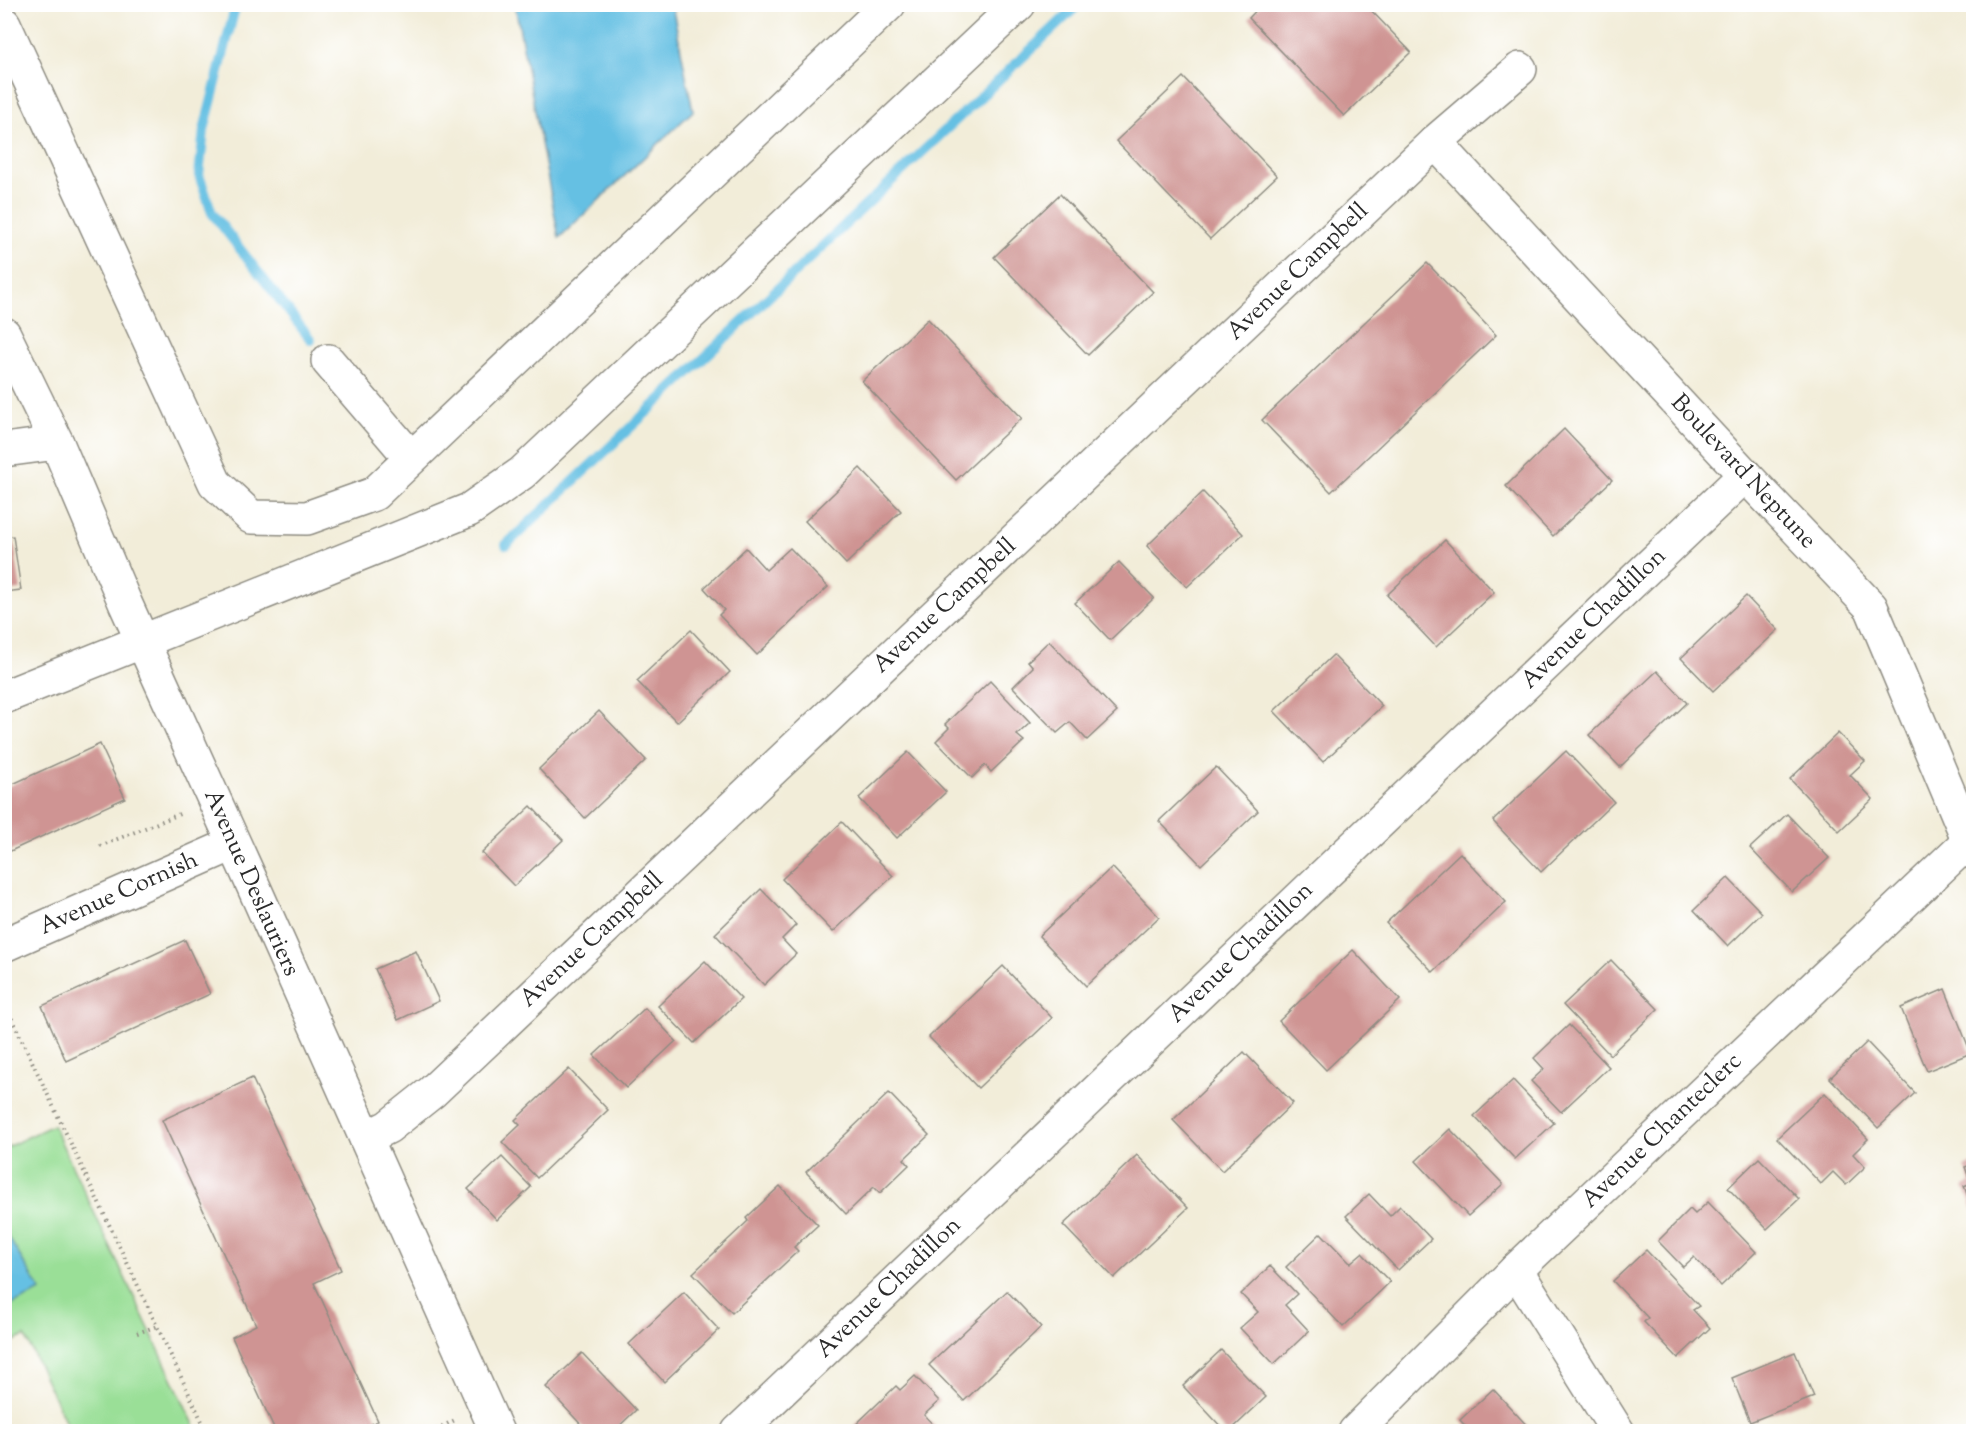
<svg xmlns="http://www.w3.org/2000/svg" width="1978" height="1436" font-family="'Sorts Mill Goudy',serif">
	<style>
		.green { fill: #9adf97; stroke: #628561; stroke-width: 1.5 }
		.water { fill: #65c0e3; stroke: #487687; stroke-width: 1.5 }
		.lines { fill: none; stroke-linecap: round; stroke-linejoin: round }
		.stream { stroke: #65c0e3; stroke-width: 10 }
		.building { fill: #cf9493 }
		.minor-casing { stroke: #8e8c82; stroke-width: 36 }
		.path { stroke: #8e8c82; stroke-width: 4; stroke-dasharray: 1.5 4.5; stroke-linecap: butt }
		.minor { stroke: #fff; stroke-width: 33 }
		.labels { text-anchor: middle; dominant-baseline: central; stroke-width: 4.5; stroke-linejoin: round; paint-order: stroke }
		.street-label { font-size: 24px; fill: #2b2b2b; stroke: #fff }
	</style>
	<rect width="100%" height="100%" fill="#fff"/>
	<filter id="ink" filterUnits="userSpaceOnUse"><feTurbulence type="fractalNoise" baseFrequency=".0167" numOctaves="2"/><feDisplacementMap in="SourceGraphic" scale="12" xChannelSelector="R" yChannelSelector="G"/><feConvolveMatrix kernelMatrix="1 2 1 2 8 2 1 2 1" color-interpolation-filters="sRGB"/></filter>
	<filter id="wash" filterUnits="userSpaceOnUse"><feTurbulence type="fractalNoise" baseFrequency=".008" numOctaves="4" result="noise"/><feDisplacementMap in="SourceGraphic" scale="24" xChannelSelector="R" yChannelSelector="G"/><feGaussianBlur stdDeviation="1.35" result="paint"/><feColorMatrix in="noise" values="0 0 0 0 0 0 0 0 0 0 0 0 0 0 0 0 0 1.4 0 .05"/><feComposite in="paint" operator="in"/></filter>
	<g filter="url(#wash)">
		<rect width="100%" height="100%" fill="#f2edd9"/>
		<path class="green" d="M 53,1125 L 197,1431 L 70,1431 L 25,1336 L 5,1345 L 5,1148 Z"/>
		<g class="water">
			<path d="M 515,5 L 672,5 L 693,111 L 559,238 Z"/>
			<path d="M 4,1230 L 41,1291 L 5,1308 L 4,1308 Z"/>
		</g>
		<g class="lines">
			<g class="stream">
				<path d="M 236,4 L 204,130 L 199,175 L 212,213 L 311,340"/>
				<path d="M 506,545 L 1079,4"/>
			</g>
		</g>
		<g id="blocks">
			<g class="building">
				<path d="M 1262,4 L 1365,4 L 1411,52 L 1344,116 L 1249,18 Z"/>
				<path d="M 1183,77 L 1277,176 L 1210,239 L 1116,141 Z"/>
				<path d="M 1060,194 L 1153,292 L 1088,355 L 994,257 Z"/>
				<path d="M 1427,263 L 1496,335 L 1331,492 L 1262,420 Z"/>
				<path d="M 928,319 L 1022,418 L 956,480 L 862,381 Z"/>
				<path d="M 1564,429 L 1612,480 L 1553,536 L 1506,486 Z"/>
				<path d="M 860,468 L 901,511 L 846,564 L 805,521 Z"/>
				<path d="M 1203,492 L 1243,534 L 1187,587 L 1147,546 Z"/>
				<path d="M 13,536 L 21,590 L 4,592 L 4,537 Z"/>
				<path d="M 1445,540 L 1494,592 L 1436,647 L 1387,595 Z"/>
				<path d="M 746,548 L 766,570 L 790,548 L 828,587 L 757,655 L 719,615 L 724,610 L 704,588 Z"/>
				<path d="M 1119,562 L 1154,598 L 1110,640 L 1075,603 Z"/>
				<path d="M 1746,596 L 1778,630 L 1713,691 L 1681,658 Z"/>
				<path d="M 691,630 L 730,672 L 677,722 L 637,681 Z"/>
				<path d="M 1049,641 L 1117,712 L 1087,740 L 1070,722 L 1057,733 L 1013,687 L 1033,667 L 1028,661 Z"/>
				<path d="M 1333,655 L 1382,706 L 1323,762 L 1274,711 Z"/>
				<path d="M 1657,671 L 1687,703 L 1620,767 L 1589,735 Z"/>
				<path d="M 990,681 L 1030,723 L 1017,735 L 1024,741 L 991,772 L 985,765 L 972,778 L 936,741 L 949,728 L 945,724 Z"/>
				<path d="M 599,711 L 646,760 L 585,818 L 539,769 Z"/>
				<path d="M 1838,733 L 1865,761 L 1850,775 L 1873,799 L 1839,831 L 1790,779 Z"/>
				<path d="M 100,744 L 125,798 L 4,854 L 4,788 Z"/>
				<path d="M 1566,751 L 1614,802 L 1541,872 L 1493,821 Z"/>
				<path d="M 908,752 L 946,792 L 897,838 L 859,798 Z"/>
				<path d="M 1216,767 L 1258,811 L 1201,865 L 1159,821 Z"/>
				<path d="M 531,806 L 563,840 L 514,886 L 482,853 Z"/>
				<path d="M 1787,814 L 1829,858 L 1792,892 L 1750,848 Z"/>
				<path d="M 842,822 L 893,876 L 833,932 L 782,879 Z"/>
				<path d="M 1460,853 L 1506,902 L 1433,972 L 1386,923 Z"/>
				<path d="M 1112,867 L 1159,917 L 1086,986 L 1039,936 Z"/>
				<path d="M 1728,878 L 1762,913 L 1728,946 L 1694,910 Z"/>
				<path d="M 761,889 L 796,925 L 782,939 L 796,954 L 764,985 L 715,934 Z"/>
				<path d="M 185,940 L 210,994 L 66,1061 L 42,1006 Z"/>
				<path d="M 1353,950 L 1400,1000 L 1326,1070 L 1279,1021 Z"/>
				<path d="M 416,951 L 439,1001 L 398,1020 L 375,969 Z"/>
				<path d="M 1611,960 L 1658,1009 L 1610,1055 L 1563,1005 Z"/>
				<path d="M 705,961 L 741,999 L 694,1043 L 658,1006 Z"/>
				<path d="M 1003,966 L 1052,1018 L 978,1088 L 929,1037 Z"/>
				<path d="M 1945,989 L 1971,1053 L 1927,1071 L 1901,1008 Z"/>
				<path d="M 645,1008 L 676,1041 L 626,1088 L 594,1055 Z"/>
				<path d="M 1569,1025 L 1609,1067 L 1561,1112 L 1531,1081 L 1544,1069 L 1534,1058 Z"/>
				<path d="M 1867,1042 L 1915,1093 L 1878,1128 L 1830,1078 Z"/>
				<path d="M 1244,1052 L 1293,1103 L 1222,1171 L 1173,1120 Z"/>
				<path d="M 569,1069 L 608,1110 L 537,1178 L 502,1142 L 520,1125 L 515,1120 Z"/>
				<path d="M 252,1078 L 341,1270 L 314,1283 L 378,1421 L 355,1432 L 276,1432 L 232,1337 L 256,1325 L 162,1120 Z"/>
				<path d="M 1513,1080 L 1554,1123 L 1515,1159 L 1474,1116 Z"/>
				<path d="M 889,1093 L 929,1135 L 904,1159 L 909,1165 L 880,1193 L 874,1187 L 846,1214 L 806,1172 Z"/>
				<path d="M 1825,1093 L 1868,1139 L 1853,1154 L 1865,1167 L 1846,1185 L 1833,1172 L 1821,1184 L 1777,1138 Z"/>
				<path d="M 1450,1129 L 1503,1184 L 1468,1216 L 1416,1161 Z"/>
				<path d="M 1137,1155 L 1188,1208 L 1114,1278 L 1063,1225 Z"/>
				<path d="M 502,1157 L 531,1187 L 497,1220 L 468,1189 Z"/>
				<path d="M 1759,1158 L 1799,1199 L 1767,1229 L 1728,1188 Z"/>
				<path d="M 1974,1164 L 1974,1210 L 1973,1210 L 1964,1186 L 1971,1183 L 1965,1167 Z"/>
				<path d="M 780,1186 L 818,1225 L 794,1247 L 798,1251 L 732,1313 L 693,1273 L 748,1221 L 746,1218 Z"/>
				<path d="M 1369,1194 L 1390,1216 L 1400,1206 L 1431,1239 L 1398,1270 L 1346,1216 Z"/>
				<path d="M 1708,1202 L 1756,1252 L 1721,1286 L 1694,1257 L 1683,1267 L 1658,1241 L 1690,1209 L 1695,1214 Z"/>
				<path d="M 1321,1233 L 1350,1263 L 1362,1253 L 1390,1282 L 1343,1327 L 1286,1267 Z"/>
				<path d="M 1646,1250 L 1699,1306 L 1693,1310 L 1710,1328 L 1678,1358 L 1644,1322 L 1648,1318 L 1613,1281 Z"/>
				<path d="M 1270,1266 L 1297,1294 L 1285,1305 L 1309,1331 L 1274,1364 L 1240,1328 L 1258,1312 L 1241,1294 Z"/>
				<path d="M 1007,1291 L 1041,1327 L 964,1401 L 929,1365 Z"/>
				<path d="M 684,1292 L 719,1330 L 664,1382 L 629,1344 Z"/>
				<path d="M 1221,1350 L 1266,1397 L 1229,1432 L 1226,1432 L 1183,1386 Z"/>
				<path d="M 1795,1352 L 1814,1397 L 1750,1422 L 1732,1378 Z"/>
				<path d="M 582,1353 L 636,1410 L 613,1432 L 588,1432 L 546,1387 Z"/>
				<path d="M 915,1376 L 939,1401 L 924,1415 L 940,1432 L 848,1432 L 896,1386 L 900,1390 Z"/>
				<path d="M 1493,1389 L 1533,1432 L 1471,1432 L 1460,1420 Z"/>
				<path d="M 1123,1425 L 1129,1432 L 1115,1432 Z"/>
			</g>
		</g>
	</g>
	<g filter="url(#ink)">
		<use href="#blocks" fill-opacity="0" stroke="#8e8c82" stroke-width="1.5"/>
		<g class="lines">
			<defs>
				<g id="minor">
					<path d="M 4,24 L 215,483 L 251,517 L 307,518 L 374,494 L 889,4"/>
					<path d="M 1435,142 L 1745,475 L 1871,607 L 1974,853"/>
					<path d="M 4,334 L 57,443 L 126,605 L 252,883 L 497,1432"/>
					<path d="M 328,361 L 411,458"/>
					<path d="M 4,450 L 57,443"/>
					<path d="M 4,697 L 469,510 L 522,473 L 1019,4"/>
					<path d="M 4,945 L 233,844"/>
					<path d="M 366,1138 L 388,1127 L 432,1092 L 1435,142 L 1520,69"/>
					<path d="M 1516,1270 L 1618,1432"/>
					<path d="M 738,1432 L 1745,475"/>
					<path d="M 1355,1432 L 1516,1270 L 1974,836"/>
				</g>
			</defs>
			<use href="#minor" class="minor-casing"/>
			<g class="path">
				<path d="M 100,846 L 182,813"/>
				<path d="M 4,1002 L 207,1432"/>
				<path d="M 137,1333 L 157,1326"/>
				<path d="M 431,1432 L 455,1420"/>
			</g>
			<use href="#minor" class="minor"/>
		</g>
	</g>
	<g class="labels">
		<g class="street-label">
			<text transform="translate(1298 272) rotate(-44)">Avenue Campbell</text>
			<text transform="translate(1743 472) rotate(47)">Boulevard Neptune</text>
			<text transform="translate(945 606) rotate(-43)">Avenue Campbell</text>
			<text transform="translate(1594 619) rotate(-44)">Avenue Chadillon</text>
			<text transform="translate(251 883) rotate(66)">Avenue Deslauriers</text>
			<text transform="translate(119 894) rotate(-24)">Avenue Cornish</text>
			<text transform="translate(592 940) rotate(-43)">Avenue Campbell</text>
			<text transform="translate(1241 953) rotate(-44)">Avenue Chadillon</text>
			<text transform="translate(1662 1131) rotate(-44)">Avenue Chanteclerc</text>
			<text transform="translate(889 1288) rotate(-44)">Avenue Chadillon</text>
		</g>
	</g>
	<rect width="1978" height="1436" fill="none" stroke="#fff" stroke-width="24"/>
</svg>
